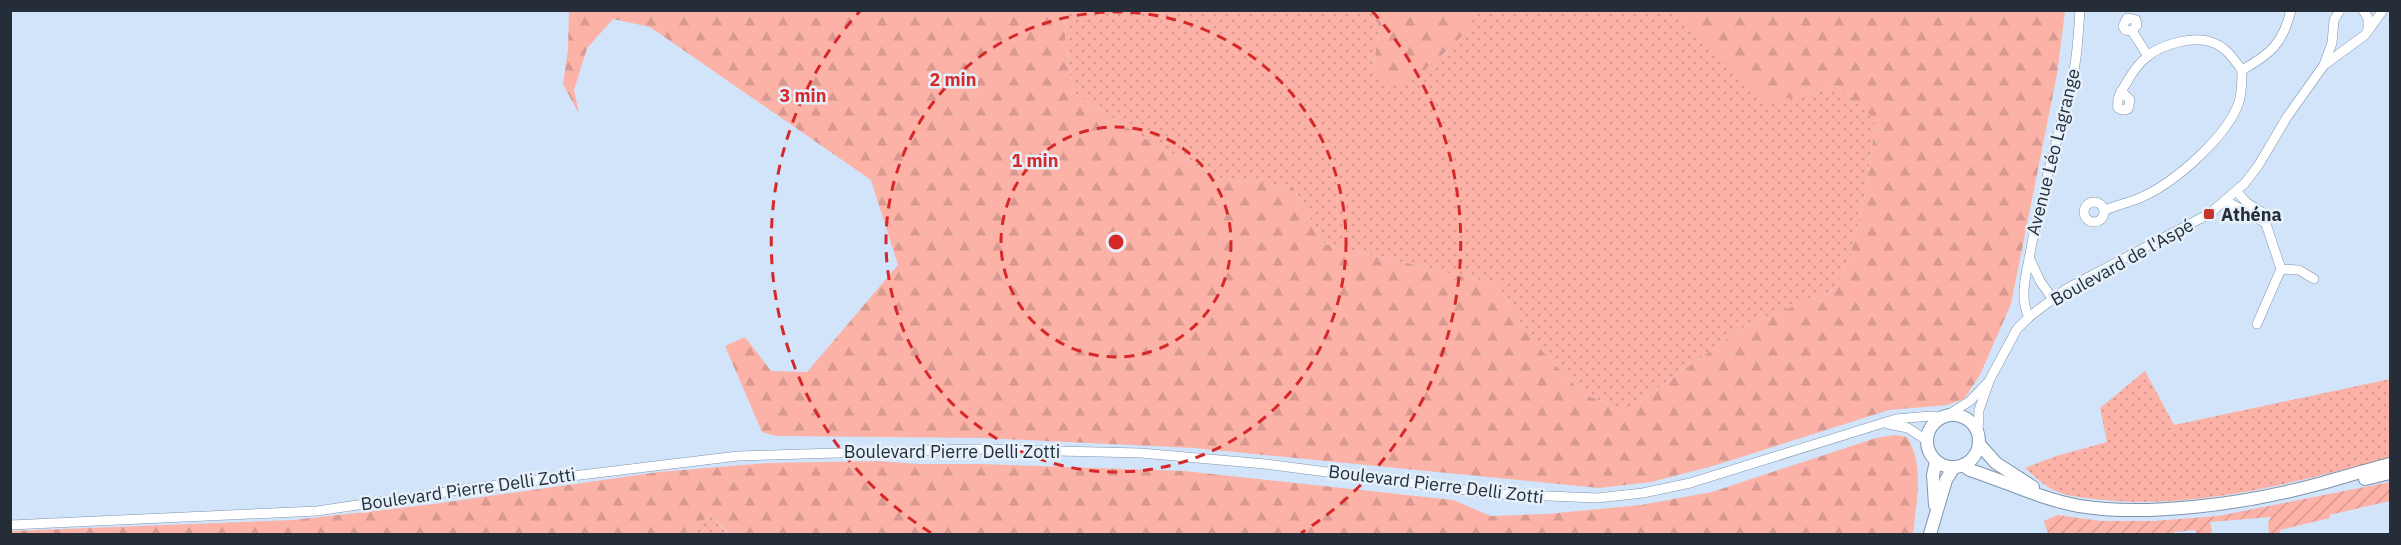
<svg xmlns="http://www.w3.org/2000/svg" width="2401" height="545" font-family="'IBM Plex Sans',sans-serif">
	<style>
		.grass { fill: url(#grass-dots) }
		.forest { fill: url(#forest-firs) }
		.garden { fill: url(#garden-furrows) }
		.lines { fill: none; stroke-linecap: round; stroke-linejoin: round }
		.minor-casing { stroke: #7e94ae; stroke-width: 10 }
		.major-casing { stroke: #7e94ae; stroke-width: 14 }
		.minor { stroke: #fff; stroke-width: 9 }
		.major { stroke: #fff; stroke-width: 12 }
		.ring { fill: none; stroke: #d62828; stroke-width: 3; stroke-dasharray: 10 8 }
		.poi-dot { fill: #c4362b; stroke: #e6f0fb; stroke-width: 2 }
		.labels { text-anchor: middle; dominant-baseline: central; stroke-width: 5; stroke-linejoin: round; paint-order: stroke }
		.street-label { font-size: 18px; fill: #242d38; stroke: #e6f0fb }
		.poi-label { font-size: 18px; font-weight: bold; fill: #242d38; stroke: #e6f0fb; text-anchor: start }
		.centre { fill: #d62828; stroke: #e6f0fb; stroke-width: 3 }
		.ring-label { font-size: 18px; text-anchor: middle; font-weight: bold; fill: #d62828; stroke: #e6f0fb; stroke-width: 5; stroke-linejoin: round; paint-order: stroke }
	</style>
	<defs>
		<pattern id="grass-dots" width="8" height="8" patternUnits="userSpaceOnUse" patternTransform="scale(1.5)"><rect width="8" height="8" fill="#fcb2a6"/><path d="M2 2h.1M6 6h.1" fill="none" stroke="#d89990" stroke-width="1.8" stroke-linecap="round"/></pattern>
		<pattern id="forest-firs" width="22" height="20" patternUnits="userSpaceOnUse" patternTransform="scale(1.5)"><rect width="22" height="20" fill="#fcb2a6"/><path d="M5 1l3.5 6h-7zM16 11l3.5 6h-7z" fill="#d89990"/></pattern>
		<pattern id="garden-furrows" width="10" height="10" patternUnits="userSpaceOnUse" patternTransform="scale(1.5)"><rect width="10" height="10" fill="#fcb2a6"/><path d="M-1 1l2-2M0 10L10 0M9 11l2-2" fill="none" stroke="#d89990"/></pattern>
	</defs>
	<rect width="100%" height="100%" fill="#d1e4fa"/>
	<g class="grass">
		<path d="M 1679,10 L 1686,29 L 1767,101 L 1810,94 L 1836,86 L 1876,119 L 1864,199 L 1850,258 L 1834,290 L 1747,325 L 1626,411 L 1583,394 L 1529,337 L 1497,284 L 1324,244 L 1293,187 L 1219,178 L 1144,138 L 1074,93 L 1065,39 L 1068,11 L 1376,11 L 1379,29 L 1373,71 L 1444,55 L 1478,11 Z"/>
		<path d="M 2145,371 L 2174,425 L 2390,379 L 2390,458 C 2295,482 2194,511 2094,499 C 2080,497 2062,496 2050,488 C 2041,483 2033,475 2025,468 L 2056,456 L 2107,442 L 2100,408 Z"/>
		<path d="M 711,515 L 728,534 L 683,534 Z"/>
	</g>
	<g class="forest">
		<path d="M 569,11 L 1068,11 L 1065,39 L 1074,93 L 1144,138 L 1219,178 L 1293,187 L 1324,244 L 1497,284 L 1529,337 L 1583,394 L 1626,411 L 1747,325 L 1834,290 L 1850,258 L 1864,199 L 1876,120 L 1836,86 L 1810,94 L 1767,102 L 1686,29 L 1679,11 L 2065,11 L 2057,74 L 2011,304 L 1980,375 L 1964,399 L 1947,405 L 1889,410 L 1713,466 L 1651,482 L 1599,488 L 1194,448 L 983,438 L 776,436 L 762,432 L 725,346 L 745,337 L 771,371 L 807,372 L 898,265 L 871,180 L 650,27 L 613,19 L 587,48 L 574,90 L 579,114 L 563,84 L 568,50 Z"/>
		<path d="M 1376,11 L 1376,10 L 1478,11 C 1461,44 1428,70 1395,86 L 1373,71 L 1379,29 Z"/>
		<path d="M 1894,435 L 1907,437 C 1925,467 1916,501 1913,534 L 729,534 L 711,515 L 683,534 L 11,534 L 11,531 L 294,520 L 426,505 L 659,472 L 768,463 L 878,461 L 919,464 L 981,464 L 1184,471 L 1453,500 L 1491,516 L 1547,514 L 1641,505 L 1712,492 L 1876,438 Z"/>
	</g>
	<path class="garden" d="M 2390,482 L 2390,501 L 2329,515 L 2330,518 L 2280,530 L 2280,534 L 2269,534 L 2268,523 L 2271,517 L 2210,522 L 2212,531 L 2210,534 L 2196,534 L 2195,530 L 2174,532 L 2173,534 L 2048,534 L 2044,521 L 2057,515 L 2101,521 L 2154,521 L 2218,516 Z"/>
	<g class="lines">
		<defs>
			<g id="minor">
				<path d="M 2363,10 L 2368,18 L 2368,30"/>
				<path d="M 2132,31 L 2125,30 L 2123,26 L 2127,18 L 2136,20 L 2137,25 L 2132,31 L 2148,56"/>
				<path d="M 2324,65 L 2365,35 L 2383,10"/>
				<path d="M 2242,70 C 2271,54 2283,43 2291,10"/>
				<path d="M 2237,192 L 2247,203 L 2262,212 L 2281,269 L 2257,324"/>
				<path d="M 2226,201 L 2266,223"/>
				<circle cx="2094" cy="212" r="10"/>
				<path d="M 2105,210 C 2117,205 2132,202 2144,196 C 2176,181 2227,137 2239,102 C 2242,92 2242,81 2242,70 C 2233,58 2225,46 2211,42 C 2193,36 2162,44 2148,56 C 2140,62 2132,73 2127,82 C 2122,90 2116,98 2118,108 L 2122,110 L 2128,109 L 2130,100 L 2121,91"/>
				<path d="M 2029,257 L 2040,281 L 2052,298"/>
				<path d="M 2281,269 L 2299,270 L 2314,279"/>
				<path d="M 2029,317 C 2019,298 2026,275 2030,254 C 2039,198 2057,144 2070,88 C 2077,63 2078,37 2080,10"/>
				<path d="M 1948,415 L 1970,401 L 1987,383"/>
				<path d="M 1888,424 L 1908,428 L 1926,440"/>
				<path d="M 1978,431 L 1979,410 L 1990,379 L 2017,329 L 2029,317 L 2066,289 L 2209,214 L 2245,183 L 2258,166 L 2287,117 L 2324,65 L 2332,43 L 2334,20 L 2340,10"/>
				<path d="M 10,525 L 317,511 L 473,488 L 738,456 L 974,449 L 1141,453 L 1265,464 L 1497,494 L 1597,498 L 1643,493 L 1690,483 L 1896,419 L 1930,416 L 1940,417"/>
			</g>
			<g id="major">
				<circle cx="1953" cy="441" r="26"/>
				<path d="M 1979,444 L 1996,463 L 2033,487"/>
				<path d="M 1963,465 L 1970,470 C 2007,482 2041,499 2079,506 C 2147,517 2240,504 2307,487 C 2335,480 2362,471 2390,464"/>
				<path d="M 2365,479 L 2390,473"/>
				<path d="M 1935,505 L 1933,475 L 1936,461"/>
				<path d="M 1930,534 L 1946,480 L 1954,467"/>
			</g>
		</defs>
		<use href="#minor" class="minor-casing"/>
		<use href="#major" class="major-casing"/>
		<use href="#minor" class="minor"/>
		<use href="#major" class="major"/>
	</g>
	<g class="ring">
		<circle cx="1116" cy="242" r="115"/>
		<circle cx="1116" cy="242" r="230"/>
		<path d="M931 533A345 345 0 0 1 860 11M1372 11A345 345 0 0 1 1301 533"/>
	</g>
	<rect class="poi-dot" x="2203" y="208" width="12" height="12" rx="3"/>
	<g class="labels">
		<g class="street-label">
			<text transform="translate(2053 152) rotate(-76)">Avenue Léo Lagrange</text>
			<text transform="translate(2122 262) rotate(-29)">Boulevard de l'Aspé</text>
			<text x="952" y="451">Boulevard Pierre Delli Zotti</text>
			<text transform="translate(1436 484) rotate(7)">Boulevard Pierre Delli Zotti</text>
			<text transform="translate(468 489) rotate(-8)">Boulevard Pierre Delli Zotti</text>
		</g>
		<g class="poi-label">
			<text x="2221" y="214">Athéna</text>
		</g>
	</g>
	<circle cx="1116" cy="242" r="9" class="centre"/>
	<g class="ring-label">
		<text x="953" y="86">2 min</text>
		<text x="803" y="102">3 min</text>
		<text x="1035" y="167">1 min</text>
	</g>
	<rect width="2401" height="545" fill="none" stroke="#242d38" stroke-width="24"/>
</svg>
